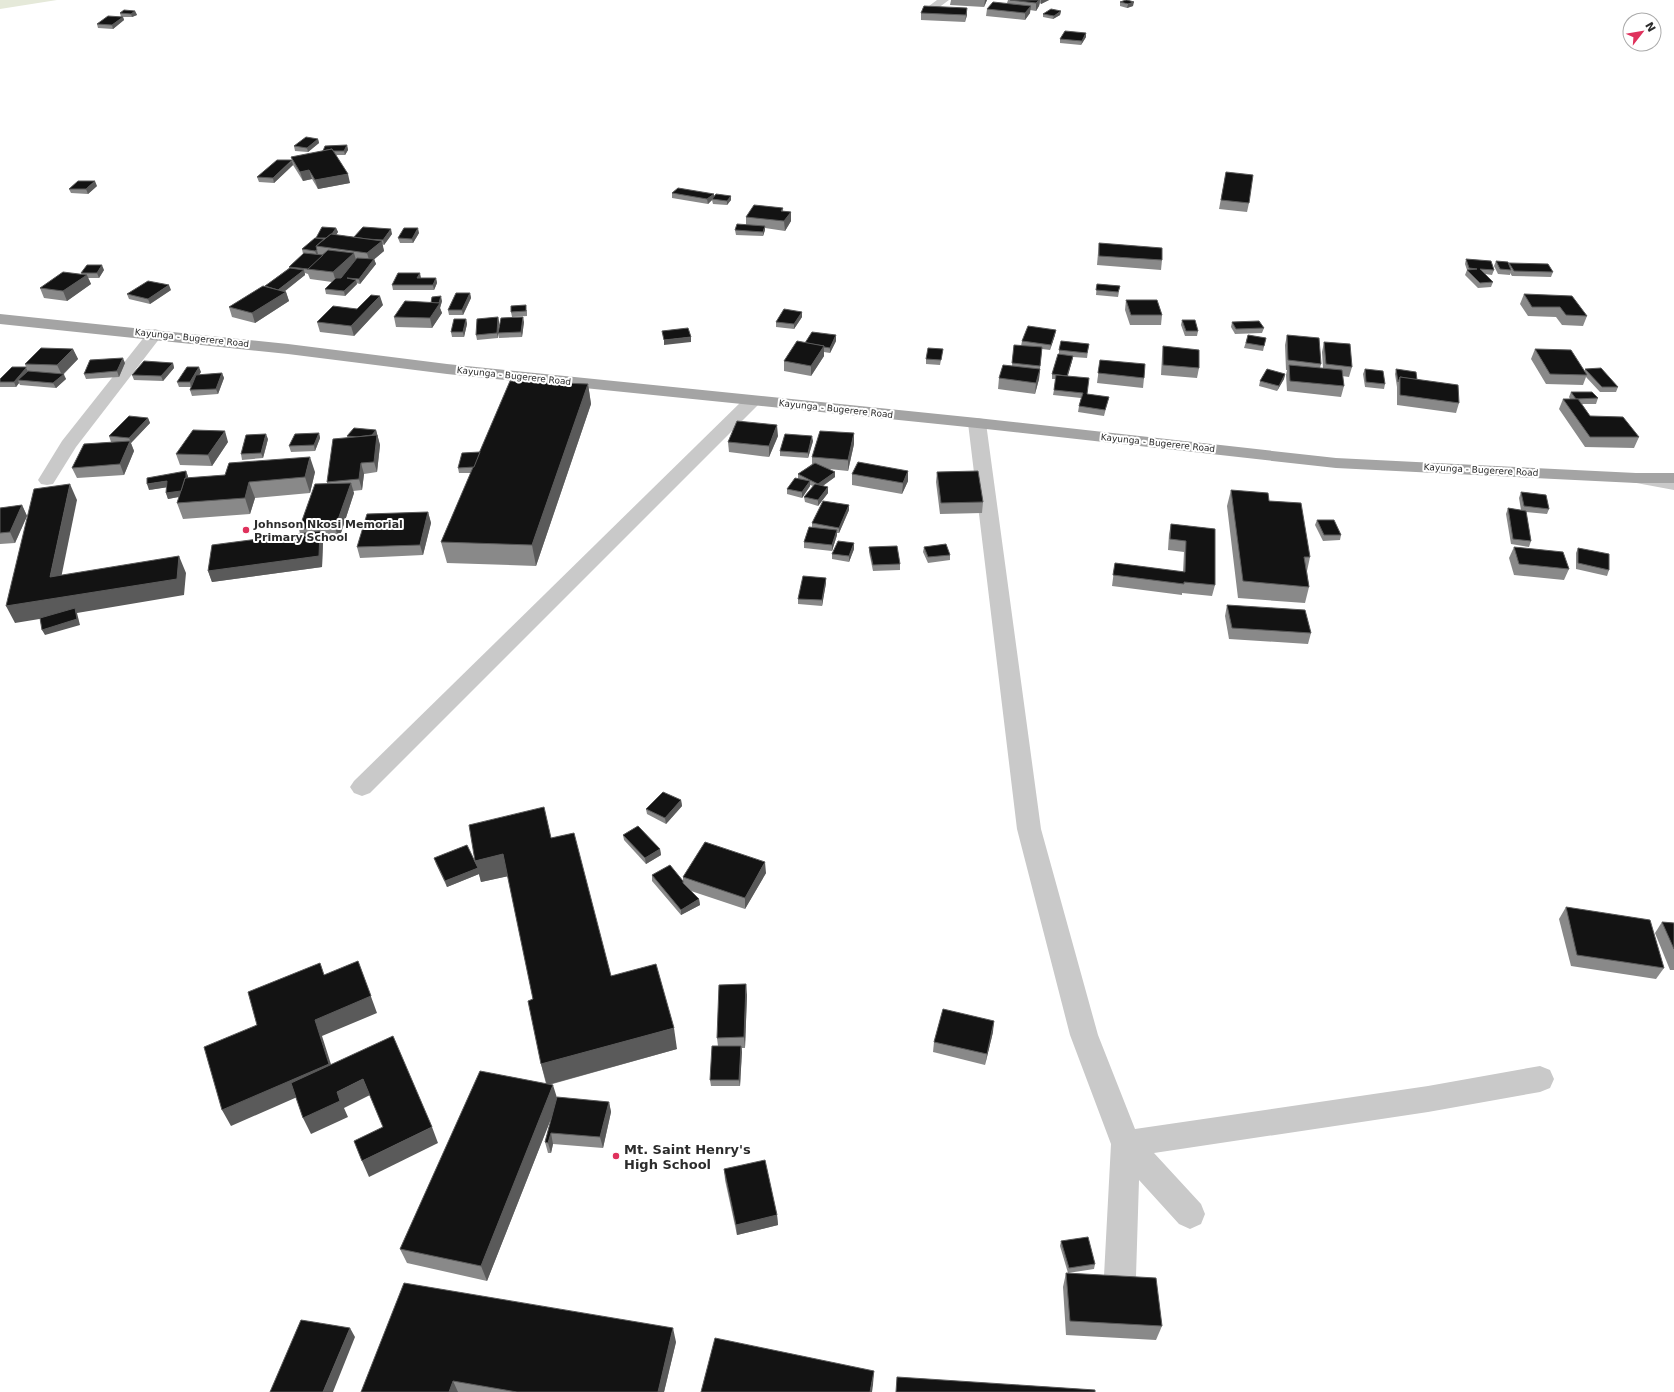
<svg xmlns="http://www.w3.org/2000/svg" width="1674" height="1392" font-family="'DejaVu Sans',sans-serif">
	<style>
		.green { fill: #e5e9d9 }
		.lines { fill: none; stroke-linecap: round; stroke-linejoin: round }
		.minor { fill: #c9c9c9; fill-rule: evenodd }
		.tertiary { fill: #c9c9c9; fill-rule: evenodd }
		.primary { fill: #a4a4a4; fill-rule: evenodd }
		.wall { fill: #898989 }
		.shaded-wall { fill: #5a5a5a }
		.building { fill: #131313; stroke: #5a5a5a }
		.poi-dot { fill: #df315c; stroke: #fff; stroke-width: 1.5 }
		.labels { text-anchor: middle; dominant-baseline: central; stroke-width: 4; stroke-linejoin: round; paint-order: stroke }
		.far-street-label { font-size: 9px; fill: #2c2c2c; stroke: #fff }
		.poi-label { font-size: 11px; font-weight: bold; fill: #2c2c2c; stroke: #fff; text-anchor: start }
		.near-poi-label { font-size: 13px; font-weight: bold; fill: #2c2c2c; stroke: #fff; text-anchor: start }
	</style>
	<rect width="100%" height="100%" fill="#fff"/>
	<path class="green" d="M 0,0 L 57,0 L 0,9 Z"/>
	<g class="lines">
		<g class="minor">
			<path d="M 937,0 L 949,0 L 934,11 L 926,11 L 925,9 Z"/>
			<path d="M 155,329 L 161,331 L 163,334 L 76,447 L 53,484 L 47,485 L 41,484 L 38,480 L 62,441 L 149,331 Z"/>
			<path d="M 752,396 L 758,397 L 760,401 L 758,405 L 370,793 L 362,796 L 354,793 L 350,787 L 354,781 L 746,397 Z"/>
			<path d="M 977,418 L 983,419 L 986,423 L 1041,829 L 1098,1035 L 1135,1129 L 1428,1086 L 1540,1066 L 1550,1070 L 1554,1079 L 1550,1088 L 1540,1092 L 1428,1112 L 1154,1153 L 1201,1204 L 1205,1214 L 1201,1224 L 1190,1229 L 1179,1224 L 1139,1180 L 1136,1276 L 1131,1287 L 1120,1292 L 1109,1287 L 1104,1276 L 1111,1144 L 1070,1035 L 1017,829 L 968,423 L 971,419 Z"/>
		</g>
		<path class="tertiary" d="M 1637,473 L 1674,478 L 1674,490 L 1631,482 L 1628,478 L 1631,474 Z"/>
		<path class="primary" d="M 0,314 L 288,344 L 447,364 L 977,418 L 1336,458 L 1636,473 L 1674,473 L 1674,483 L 1636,483 L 1336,468 L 977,428 L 447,374 L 288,354 L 0,324 Z"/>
	</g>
	<g class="wall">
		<path d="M 951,0 L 987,0 L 984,7 L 950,5 Z"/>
		<path d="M 1008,0 L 1049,0 L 1041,4 L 1040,3 L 1039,6 L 1036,11 L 1030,10 L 1030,13 L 1025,20 L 986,16 L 987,9 L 1007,3 Z"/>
		<path d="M 1120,2 L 1133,6 L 1127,8 L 1120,6 Z"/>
		<path d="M 924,6 L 967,15 L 965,22 L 921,20 L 921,13 Z"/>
		<path d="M 135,11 L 137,15 L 132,17 L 123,17 L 124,20 L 113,29 L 98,28 L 97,24 L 121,17 L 120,13 Z"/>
		<path d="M 1061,11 L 1060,15 L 1053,19 L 1043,17 L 1043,14 Z"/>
		<path d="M 1086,37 L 1081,45 L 1060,43 L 1060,39 Z"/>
		<path d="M 318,139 L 319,143 L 308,152 L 295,151 L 294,146 Z"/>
		<path d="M 347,145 L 348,150 L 345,155 L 336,155 L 350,183 L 318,189 L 312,179 L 303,181 L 293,165 L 274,183 L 259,182 L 257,177 L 292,160 L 291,157 L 323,151 Z"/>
		<path d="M 1226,172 L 1249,203 L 1247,212 L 1219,209 Z"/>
		<path d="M 97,186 L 88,194 L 71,193 L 69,189 Z"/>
		<path d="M 672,193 L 714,194 L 714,197 L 731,196 L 731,200 L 727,205 L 713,204 L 712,200 L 708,204 L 672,198 Z"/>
		<path d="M 783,208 L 783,211 L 791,212 L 791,221 L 785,231 L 765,228 L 765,230 L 763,236 L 736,235 L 735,230 L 746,225 L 746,217 Z"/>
		<path d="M 336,228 L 338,232 L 336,235 L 354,237 L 392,234 L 384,245 L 382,244 L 384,251 L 374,259 L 376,264 L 360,284 L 356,283 L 357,284 L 345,296 L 326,294 L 325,289 L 332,282 L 310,279 L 308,274 L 305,273 L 305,275 L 284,291 L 286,292 L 289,301 L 255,323 L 232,317 L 229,307 L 265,286 L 289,268 L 289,267 L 303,254 L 302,249 L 316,238 Z"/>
		<path d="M 419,233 L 413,243 L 400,243 L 398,238 Z"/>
		<path d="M 1099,243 L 1162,260 L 1161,270 L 1097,265 L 1098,253 Z"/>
		<path d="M 1466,259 L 1494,270 L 1492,275 L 1485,274 L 1493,282 L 1491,287 L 1478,288 L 1465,275 L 1467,270 L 1465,264 Z"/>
		<path d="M 1496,261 L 1509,265 L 1509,263 L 1553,272 L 1551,277 L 1512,276 L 1510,273 L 1510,275 L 1498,274 L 1494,266 Z"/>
		<path d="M 104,270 L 99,278 L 88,278 L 91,284 L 67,301 L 44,298 L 40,288 L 82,274 L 81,273 Z"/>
		<path d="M 420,273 L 420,278 L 436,278 L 437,283 L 434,290 L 393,290 L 392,285 Z"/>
		<path d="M 1097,284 L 1120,286 L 1118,297 L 1096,295 Z"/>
		<path d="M 171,290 L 150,304 L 129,299 L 127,294 Z"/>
		<path d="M 470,293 L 471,298 L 463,315 L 449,315 L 448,310 Z"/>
		<path d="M 1524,294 L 1587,316 L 1583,326 L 1562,325 L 1556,317 L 1528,316 L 1520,304 Z"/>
		<path d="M 1126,300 L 1162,315 L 1161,325 L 1130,325 L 1125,310 Z"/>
		<path d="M 442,301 L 440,308 L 442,313 L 432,328 L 396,327 L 394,317 L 431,303 Z"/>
		<path d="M 383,305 L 354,336 L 320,332 L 317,322 L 357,309 Z"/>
		<path d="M 527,310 L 527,316 L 512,317 L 511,312 Z"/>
		<path d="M 802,312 L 802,317 L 794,329 L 776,327 L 776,322 Z"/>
		<path d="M 498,317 L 499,322 L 498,338 L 477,340 L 476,335 Z"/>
		<path d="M 466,319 L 467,324 L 464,337 L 452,337 L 451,332 Z"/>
		<path d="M 1182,320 L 1198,331 L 1197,336 L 1185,336 L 1181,325 Z"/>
		<path d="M 524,322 L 522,337 L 499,338 L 498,333 Z"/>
		<path d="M 1232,322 L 1264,328 L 1262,333 L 1235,334 L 1231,327 Z"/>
		<path d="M 1055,335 L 1050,350 L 1042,349 L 1039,379 L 1035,394 L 998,389 L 999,378 L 1012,366 L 1014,345 L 1021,346 L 1022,341 Z"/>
		<path d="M 1248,335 L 1266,338 L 1263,351 L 1244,348 Z"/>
		<path d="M 1287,335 L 1321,364 L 1320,368 L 1323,368 L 1322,352 L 1324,342 L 1352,367 L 1349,377 L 1342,376 L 1344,386 L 1341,397 L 1287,391 L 1286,375 L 1287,370 L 1286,370 L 1285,345 Z"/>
		<path d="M 836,341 L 830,353 L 824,352 L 824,356 L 811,376 L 784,371 L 784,361 L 805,343 Z"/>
		<path d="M 1089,344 L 1087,358 L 1073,357 L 1072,361 L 1068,376 L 1087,394 L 1109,397 L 1104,416 L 1078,412 L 1079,406 L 1081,398 L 1053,395 L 1056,379 L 1052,379 L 1052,374 L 1059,354 L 1059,350 Z"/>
		<path d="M 1163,346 L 1199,368 L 1197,378 L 1161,375 L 1162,356 Z"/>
		<path d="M 73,349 L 78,359 L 64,374 L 66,379 L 56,388 L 20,385 L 19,383 L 16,387 L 0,387 L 0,379 L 26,367 L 25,364 Z"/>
		<path d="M 943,349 L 940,365 L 926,364 L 926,359 Z"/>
		<path d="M 1535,349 L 1585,371 L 1585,369 L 1618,387 L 1616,392 L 1600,392 L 1586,377 L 1583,385 L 1546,384 L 1531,359 Z"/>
		<path d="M 1100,360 L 1144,378 L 1143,388 L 1097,383 Z"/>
		<path d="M 125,363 L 119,377 L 86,379 L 84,374 Z"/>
		<path d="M 173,363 L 174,368 L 163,381 L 134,380 L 132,375 Z"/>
		<path d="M 1365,369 L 1385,384 L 1384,389 L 1365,387 L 1363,374 Z"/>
		<path d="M 1396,369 L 1417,380 L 1459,403 L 1456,413 L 1397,405 L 1397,387 L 1395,374 Z"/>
		<path d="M 201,372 L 199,375 L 222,373 L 224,378 L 218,394 L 192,396 L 190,390 L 191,387 L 179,387 L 177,382 Z"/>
		<path d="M 1285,374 L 1284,379 L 1277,391 L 1259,386 L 1260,381 Z"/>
		<path d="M 588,384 L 591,404 L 536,566 L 447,563 L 441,542 L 471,473 L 459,473 L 458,468 L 480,452 Z"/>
		<path d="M 1571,392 L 1598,398 L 1596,404 L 1582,404 L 1590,416 L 1639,437 L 1634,448 L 1585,447 L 1559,409 L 1563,399 L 1570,399 L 1569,397 Z"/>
		<path d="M 148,418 L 150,423 L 131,443 L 134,451 L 124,475 L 77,478 L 72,468 L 114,442 L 111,442 L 109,436 Z"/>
		<path d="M 376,430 L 380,445 L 377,472 L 364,474 L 362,490 L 353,491 L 354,493 L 339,539 L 323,539 L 323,542 L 322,567 L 212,582 L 208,571 L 300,534 L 299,529 L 327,484 L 327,482 L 348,438 L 347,436 Z"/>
		<path d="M 319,433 L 320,438 L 315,451 L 291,452 L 289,446 Z"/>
		<path d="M 778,436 L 769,457 L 729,452 L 728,442 Z"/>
		<path d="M 268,439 L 263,458 L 242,460 L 241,454 Z"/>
		<path d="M 813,441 L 808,458 L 780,456 L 780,451 Z"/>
		<path d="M 228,442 L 212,466 L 180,465 L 176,454 Z"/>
		<path d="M 854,444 L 848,471 L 829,469 L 835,472 L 835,477 L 823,486 L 828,493 L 818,506 L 805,502 L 804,497 L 813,486 L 810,485 L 810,486 L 802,498 L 787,494 L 787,489 L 798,478 L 798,474 L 812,464 L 812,457 Z"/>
		<path d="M 908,471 L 908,481 L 902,494 L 852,485 L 852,474 Z"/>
		<path d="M 315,472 L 310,493 L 255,498 L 250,514 L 183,519 L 177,503 L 179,497 L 168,499 L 166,493 L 167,487 L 149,490 L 188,476 L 188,478 Z"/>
		<path d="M 937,472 L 983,502 L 982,513 L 940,514 L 936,482 Z"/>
		<path d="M 1231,490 L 1269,501 L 1310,557 L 1307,571 L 1309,587 L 1305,603 L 1238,598 L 1227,506 Z"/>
		<path d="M 1521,492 L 1549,509 L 1547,514 L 1526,512 L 1531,541 L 1529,547 L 1511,544 L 1506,514 L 1508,508 L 1521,510 L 1519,498 Z"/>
		<path d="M 22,505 L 27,516 L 15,543 L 0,544 L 0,508 Z"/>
		<path d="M 849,510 L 839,533 L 837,533 L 837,535 L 832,551 L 804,548 L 804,542 L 812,527 L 812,523 Z"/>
		<path d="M 428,512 L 431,523 L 423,555 L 360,558 L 357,547 Z"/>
		<path d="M 1317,520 L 1341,535 L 1340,540 L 1323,541 L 1315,525 Z"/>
		<path d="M 1171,524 L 1215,529 L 1215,585 L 1212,596 L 1182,593 L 1182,595 L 1112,586 L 1115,563 L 1183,572 L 1184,552 L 1168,550 L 1169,534 Z"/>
		<path d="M 854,543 L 854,549 L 849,562 L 832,559 L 832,554 Z"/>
		<path d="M 869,547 L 900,564 L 900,570 L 873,571 L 869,552 Z"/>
		<path d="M 924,547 L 950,555 L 950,560 L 928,563 L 923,552 Z"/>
		<path d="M 1514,547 L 1569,569 L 1564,580 L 1514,575 L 1509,558 Z"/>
		<path d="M 1578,548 L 1609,570 L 1607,576 L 1576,569 L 1576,553 Z"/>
		<path d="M 826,578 L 826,583 L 822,606 L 798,604 L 798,599 Z"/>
		<path d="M 1227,605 L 1311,633 L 1308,644 L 1229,639 L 1225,616 Z"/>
		<path d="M 681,800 L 682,806 L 666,824 L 647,814 L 646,809 Z"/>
		<path d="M 623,835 L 660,849 L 661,855 L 646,864 L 624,840 Z"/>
		<path d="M 551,838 L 611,976 L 677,1049 L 549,1085 L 557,1098 L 609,1102 L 611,1112 L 603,1148 L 553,1144 L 551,1153 L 548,1153 L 545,1142 L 552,1116 L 487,1281 L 407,1263 L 400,1249 L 546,1084 L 541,1064 L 533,999 L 508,876 L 481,882 L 479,874 L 447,887 L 436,864 L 434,858 L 477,867 L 475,861 Z"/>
		<path d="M 766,873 L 745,909 L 691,891 L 699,899 L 700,905 L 681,915 L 652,881 L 652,875 L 683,881 L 683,877 Z"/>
		<path d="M 1566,907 L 1664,968 L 1656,979 L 1571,966 L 1559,919 Z"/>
		<path d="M 1662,922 L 1674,923 L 1674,970 L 1670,970 L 1655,933 Z"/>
		<path d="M 747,995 L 745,1048 L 742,1048 L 740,1086 L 711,1086 L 710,1080 L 718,1046 L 717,1038 Z"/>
		<path d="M 993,1032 L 985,1065 L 933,1052 L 934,1042 Z"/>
		<path d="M 724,1169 L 777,1215 L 778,1225 L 737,1235 L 725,1180 Z"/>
		<path d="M 1061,1241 L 1095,1264 L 1094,1269 L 1068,1273 L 1060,1246 Z"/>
		<path d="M 1066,1273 L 1162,1326 L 1156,1340 L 1066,1335 L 1063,1287 Z"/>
		<path d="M 676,1342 L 664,1392 L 361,1392 Z"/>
	</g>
	<g class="shaded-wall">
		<path d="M 985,0 L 987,0 L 984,7 Z"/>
		<path d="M 1039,0 L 1040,0 L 1039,6 L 1036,11 L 1036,3 Z"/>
		<path d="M 1041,0 L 1049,0 L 1041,4 Z"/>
		<path d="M 1134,2 L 1133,6 L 1127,8 L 1128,4 Z"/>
		<path d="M 1031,6 L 1030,13 L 1025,20 L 1025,13 Z"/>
		<path d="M 967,8 L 967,15 L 965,22 Z"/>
		<path d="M 135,11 L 137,15 L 132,17 L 131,14 Z"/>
		<path d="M 1061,11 L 1060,15 L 1053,19 L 1054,16 Z"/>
		<path d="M 123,17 L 124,20 L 113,29 L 112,25 Z"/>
		<path d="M 1086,33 L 1086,37 L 1081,45 L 1082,41 Z"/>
		<path d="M 318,139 L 319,143 L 308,152 L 307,148 Z"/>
		<path d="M 347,145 L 348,150 L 345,155 L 344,151 Z"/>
		<path d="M 292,161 L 293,165 L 274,183 L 273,178 Z"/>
		<path d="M 309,170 L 312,179 L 303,181 L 300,172 Z"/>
		<path d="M 348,174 L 350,183 L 318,189 L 315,180 Z"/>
		<path d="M 95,181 L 97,186 L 88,194 L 86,189 Z"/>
		<path d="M 714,194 L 714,198 L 712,199 L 712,200 L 708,204 L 707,199 Z"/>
		<path d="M 731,196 L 731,200 L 727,205 L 727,201 Z"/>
		<path d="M 791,212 L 791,221 L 785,231 L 784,221 Z"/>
		<path d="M 765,226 L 765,230 L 763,236 L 763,232 Z"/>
		<path d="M 336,228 L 338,232 L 331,242 L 330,238 Z"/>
		<path d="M 418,228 L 419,233 L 413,243 L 412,239 Z"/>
		<path d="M 391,229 L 392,234 L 384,245 L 383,240 Z"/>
		<path d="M 382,241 L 384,251 L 370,263 L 367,253 Z"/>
		<path d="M 317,250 L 318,254 L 317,256 L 315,251 Z"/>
		<path d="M 354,253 L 357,263 L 336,282 L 333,272 Z"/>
		<path d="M 374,259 L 376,264 L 360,284 L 359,279 Z"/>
		<path d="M 102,265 L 104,270 L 99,278 L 97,273 Z"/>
		<path d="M 304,270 L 305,275 L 279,296 L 277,291 Z"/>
		<path d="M 420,273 L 421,278 L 418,283 L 417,278 Z"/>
		<path d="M 87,275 L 91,284 L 67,301 L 63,291 Z"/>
		<path d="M 436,278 L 437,283 L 434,290 L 433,285 Z"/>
		<path d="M 356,280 L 357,284 L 345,296 L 344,291 Z"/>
		<path d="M 169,285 L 171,290 L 150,304 L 148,299 Z"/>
		<path d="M 286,292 L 289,301 L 255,323 L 252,313 Z"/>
		<path d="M 470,293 L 471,298 L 463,315 L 462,310 Z"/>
		<path d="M 380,296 L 383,305 L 354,336 L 351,326 Z"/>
		<path d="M 441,296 L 442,301 L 440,308 L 442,313 L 432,328 L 430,318 Z"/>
		<path d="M 802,312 L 802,317 L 794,329 L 794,324 Z"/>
		<path d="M 498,317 L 499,322 L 498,338 L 497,333 Z"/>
		<path d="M 523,317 L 524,322 L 522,337 L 521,332 Z"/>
		<path d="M 466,319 L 467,324 L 464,337 L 463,332 Z"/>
		<path d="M 1056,330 L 1055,335 L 1050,350 L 1051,345 Z"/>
		<path d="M 836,335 L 836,341 L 830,353 L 830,348 Z"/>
		<path d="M 691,337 L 691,342 L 664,345 L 664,340 Z"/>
		<path d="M 824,346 L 824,356 L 811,376 L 811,366 Z"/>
		<path d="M 73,349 L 78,359 L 63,374 L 66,379 L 56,388 L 53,383 L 62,375 L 57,365 Z"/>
		<path d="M 1073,356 L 1072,361 L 1066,381 L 1067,376 Z"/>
		<path d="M 123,358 L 125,363 L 119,377 L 117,371 Z"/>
		<path d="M 173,363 L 174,368 L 163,381 L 161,376 Z"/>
		<path d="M 199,367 L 201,372 L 191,387 L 190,382 Z"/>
		<path d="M 26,368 L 29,373 L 18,380 L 19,383 L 16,387 L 14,382 Z"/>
		<path d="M 1040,369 L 1039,379 L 1035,394 L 1036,383 Z"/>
		<path d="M 222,373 L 224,378 L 218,394 L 216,389 Z"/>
		<path d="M 1285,374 L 1284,379 L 1277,391 L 1279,386 Z"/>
		<path d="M 588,384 L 591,404 L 536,566 L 532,545 Z"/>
		<path d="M 148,418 L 150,423 L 131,443 L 129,438 Z"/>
		<path d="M 777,425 L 778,436 L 769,457 L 769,446 Z"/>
		<path d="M 376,430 L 380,445 L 377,472 L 374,462 L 370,438 Z"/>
		<path d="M 225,431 L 228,442 L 212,466 L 208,455 Z"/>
		<path d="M 319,433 L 320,438 L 315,451 L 314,445 Z"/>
		<path d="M 854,433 L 854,444 L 848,471 L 848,460 Z"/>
		<path d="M 266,434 L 268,439 L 263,458 L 261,453 Z"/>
		<path d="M 812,436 L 813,441 L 808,458 L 808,453 Z"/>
		<path d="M 130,441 L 134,451 L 124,475 L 120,464 Z"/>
		<path d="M 310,457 L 315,472 L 310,493 L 305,477 Z"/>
		<path d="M 361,463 L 364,474 L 362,490 L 359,479 Z"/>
		<path d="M 186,471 L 188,476 L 188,495 L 168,499 L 166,493 Z"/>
		<path d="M 908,471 L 908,481 L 902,494 L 903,483 Z"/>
		<path d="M 835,472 L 835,477 L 818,489 L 818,484 Z"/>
		<path d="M 167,481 L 169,487 L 149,490 L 147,484 Z"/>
		<path d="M 810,481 L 810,486 L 802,498 L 802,492 Z"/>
		<path d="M 249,482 L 255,498 L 250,514 L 245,498 Z"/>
		<path d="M 351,483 L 354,493 L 339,539 L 335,528 Z"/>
		<path d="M 70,484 L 77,500 L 58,593 L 50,577 Z"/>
		<path d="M 828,487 L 828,493 L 818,506 L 818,500 Z"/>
		<path d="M 22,505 L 27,516 L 15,543 L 10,532 Z"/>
		<path d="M 849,505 L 849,510 L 839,533 L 839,528 Z"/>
		<path d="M 428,512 L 431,523 L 423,555 L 420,545 Z"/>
		<path d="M 837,530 L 837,535 L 832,551 L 832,545 Z"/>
		<path d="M 320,531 L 323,542 L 322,567 L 212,582 L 208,571 Z"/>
		<path d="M 854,543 L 854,549 L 849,562 L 849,556 Z"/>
		<path d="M 179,556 L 186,573 L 184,595 L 77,613 L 80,625 L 45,635 L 42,630 L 76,613 L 15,623 L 6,606 Z"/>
		<path d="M 826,578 L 826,583 L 822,606 L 822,600 Z"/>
		<path d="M 681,800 L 682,806 L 666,824 L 665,818 Z"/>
		<path d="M 660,849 L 661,855 L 646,864 L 645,858 Z"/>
		<path d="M 503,854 L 509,876 L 481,882 L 479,874 L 447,887 L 445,881 L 478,868 L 475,861 Z"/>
		<path d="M 765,862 L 766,873 L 745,909 L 745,898 Z"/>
		<path d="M 699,899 L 700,905 L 681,915 L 681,910 Z"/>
		<path d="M 358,961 L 377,1013 L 322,1036 L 336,1080 L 231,1126 L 222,1110 L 315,1020 Z"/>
		<path d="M 746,984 L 747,995 L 745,1048 L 744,1037 Z"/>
		<path d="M 994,1021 L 993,1032 L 985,1065 L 987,1054 Z"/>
		<path d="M 674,1028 L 677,1049 L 547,1085 L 541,1064 Z"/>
		<path d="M 741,1046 L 742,1052 L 740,1086 L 739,1080 Z"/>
		<path d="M 363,1079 L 370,1095 L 344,1108 L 348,1117 L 311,1134 L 303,1118 L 337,1092 Z"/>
		<path d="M 553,1085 L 558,1101 L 487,1281 L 481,1266 Z"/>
		<path d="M 609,1102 L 611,1112 L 603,1148 L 600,1137 Z"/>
		<path d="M 432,1127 L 438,1143 L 369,1177 L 362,1161 Z"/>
		<path d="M 551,1133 L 553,1144 L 551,1153 L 548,1143 Z"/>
		<path d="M 777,1215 L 778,1225 L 737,1235 L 736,1225 Z"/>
		<path d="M 350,1328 L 355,1337 L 333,1392 L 323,1392 Z"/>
		<path d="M 673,1328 L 676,1342 L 664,1392 L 658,1392 Z"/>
		<path d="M 874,1371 L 873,1385 L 872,1392 L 870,1392 Z"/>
		<path d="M 453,1381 L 458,1392 L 449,1392 Z"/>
	</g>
	<g class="building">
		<path d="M 1010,0 L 1039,0 L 1036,3 Z"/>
		<path d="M 1126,0 L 1127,0 L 1134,2 L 1128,4 L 1120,2 Z"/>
		<path d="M 993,2 L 1031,6 L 1025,13 L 987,9 Z"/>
		<path d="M 924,6 L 967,8 L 966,15 L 921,13 Z"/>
		<path d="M 1051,9 L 1061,11 L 1054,16 L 1043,14 Z"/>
		<path d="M 124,10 L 135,11 L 131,14 L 120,13 Z"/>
		<path d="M 108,16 L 123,17 L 112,25 L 97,24 Z"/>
		<path d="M 1065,31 L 1086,33 L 1082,41 L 1060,39 Z"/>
		<path d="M 306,137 L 318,139 L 307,148 L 294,146 Z"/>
		<path d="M 347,145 L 344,151 L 333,151 L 332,149 L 323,151 L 325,146 Z"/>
		<path d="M 332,149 L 348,174 L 315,180 L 309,170 L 300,172 L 291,157 Z"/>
		<path d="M 277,160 L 292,160 L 273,178 L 257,177 Z"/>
		<path d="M 1226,172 L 1253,175 L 1249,203 L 1221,200 Z"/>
		<path d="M 78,181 L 95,181 L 86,189 L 69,189 Z"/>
		<path d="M 678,188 L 714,194 L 707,199 L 672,193 Z"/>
		<path d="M 716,194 L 731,196 L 727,201 L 712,199 Z"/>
		<path d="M 754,205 L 783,208 L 781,211 L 791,212 L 784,221 L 746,217 Z"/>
		<path d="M 737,224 L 765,226 L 763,232 L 735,230 Z"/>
		<path d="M 322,227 L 336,228 L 332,234 L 331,234 L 326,238 L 316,238 Z"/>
		<path d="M 363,227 L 391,229 L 383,240 L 366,239 L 354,237 Z"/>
		<path d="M 404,228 L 418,228 L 412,239 L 398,238 Z"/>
		<path d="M 331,234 L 382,241 L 367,253 L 316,246 Z"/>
		<path d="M 315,238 L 324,239 L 316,246 L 317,250 L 315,251 L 302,249 Z"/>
		<path d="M 1099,243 L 1162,248 L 1162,260 L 1099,256 Z"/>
		<path d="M 328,250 L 354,253 L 333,272 L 307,269 Z"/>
		<path d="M 304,253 L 323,255 L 308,269 L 289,267 Z"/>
		<path d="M 357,258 L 374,259 L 359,279 L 347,278 L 356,280 L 344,291 L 325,289 L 336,278 L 341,278 Z"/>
		<path d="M 1466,259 L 1491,261 L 1494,270 L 1480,269 L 1493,282 L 1480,283 L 1467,270 L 1477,269 L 1469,268 Z"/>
		<path d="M 1496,261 L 1508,262 L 1511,270 L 1500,269 Z"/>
		<path d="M 1509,263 L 1548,264 L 1553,272 L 1514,271 Z"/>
		<path d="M 87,265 L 102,265 L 97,273 L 81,273 Z"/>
		<path d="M 290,268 L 304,270 L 278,290 L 265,286 Z"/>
		<path d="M 63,272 L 87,275 L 63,291 L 40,288 Z"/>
		<path d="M 398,273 L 420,273 L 417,278 L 436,278 L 433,285 L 392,285 Z"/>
		<path d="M 148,281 L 169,285 L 148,299 L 127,294 Z"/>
		<path d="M 1097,284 L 1120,286 L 1118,292 L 1096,290 Z"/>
		<path d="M 263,286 L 286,292 L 252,313 L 229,307 Z"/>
		<path d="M 456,293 L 470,293 L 462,310 L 448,310 Z"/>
		<path d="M 1524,294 L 1572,296 L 1587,316 L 1566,315 L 1560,307 L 1532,307 Z"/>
		<path d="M 371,295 L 380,296 L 351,326 L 317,322 L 333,306 L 357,309 Z"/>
		<path d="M 441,296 L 439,303 L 431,303 L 432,297 Z"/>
		<path d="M 1126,300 L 1157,300 L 1162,315 L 1131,315 Z"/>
		<path d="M 405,301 L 440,303 L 430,318 L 394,317 Z"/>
		<path d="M 526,305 L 526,311 L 511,312 L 511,306 Z"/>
		<path d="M 784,309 L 802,312 L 794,324 L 776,322 Z"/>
		<path d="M 498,317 L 497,333 L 476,335 L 477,319 Z"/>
		<path d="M 523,317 L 521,332 L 498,333 L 501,318 Z"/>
		<path d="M 454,319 L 466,319 L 463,332 L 451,332 Z"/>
		<path d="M 1182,320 L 1195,320 L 1198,331 L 1186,331 Z"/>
		<path d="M 1259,321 L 1264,328 L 1236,329 L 1232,322 Z"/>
		<path d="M 1028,326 L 1056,330 L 1051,345 L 1022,341 Z"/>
		<path d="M 688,328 L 691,337 L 664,340 L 662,331 Z"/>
		<path d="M 812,332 L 836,335 L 830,348 L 824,347 L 824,346 L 805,343 Z"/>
		<path d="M 1248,335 L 1266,338 L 1264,346 L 1246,343 Z"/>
		<path d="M 1287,335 L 1319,338 L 1321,364 L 1288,360 Z"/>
		<path d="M 797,341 L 824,346 L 811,366 L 784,361 Z"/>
		<path d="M 1061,341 L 1089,344 L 1087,353 L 1059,350 Z"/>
		<path d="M 1324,342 L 1350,344 L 1352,367 L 1326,364 Z"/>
		<path d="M 1014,345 L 1042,347 L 1040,366 L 1012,363 Z"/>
		<path d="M 1163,346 L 1199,350 L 1199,368 L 1163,365 Z"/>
		<path d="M 41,348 L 73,349 L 57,365 L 25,364 Z"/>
		<path d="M 928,348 L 943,349 L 941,360 L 926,359 Z"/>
		<path d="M 1535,349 L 1571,350 L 1587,375 L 1550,374 Z"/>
		<path d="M 1058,354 L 1073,356 L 1067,376 L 1052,374 Z"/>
		<path d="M 123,358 L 117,371 L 84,374 L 90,360 Z"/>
		<path d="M 1100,360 L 1145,364 L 1144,378 L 1098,373 Z"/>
		<path d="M 144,361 L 173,363 L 161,376 L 132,375 Z"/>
		<path d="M 1003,365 L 1040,369 L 1036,383 L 999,378 Z"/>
		<path d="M 1289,365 L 1342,370 L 1344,386 L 1290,381 Z"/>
		<path d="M 12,367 L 26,367 L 26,368 L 14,382 L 0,382 L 0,379 Z"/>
		<path d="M 187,367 L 199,367 L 190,382 L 177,382 Z"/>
		<path d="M 1601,368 L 1618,387 L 1602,387 L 1585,369 Z"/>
		<path d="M 1267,369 L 1285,374 L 1279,386 L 1260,381 Z"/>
		<path d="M 1365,369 L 1383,371 L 1385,384 L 1366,382 Z"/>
		<path d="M 1396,369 L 1416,372 L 1417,380 L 1400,377 L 1398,382 Z"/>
		<path d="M 28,371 L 64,374 L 53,383 L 18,380 Z"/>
		<path d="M 222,373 L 216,389 L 190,390 L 196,375 Z"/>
		<path d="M 1056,375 L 1089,378 L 1087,394 L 1109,397 L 1105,410 L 1079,406 L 1083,393 L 1054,390 Z"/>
		<path d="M 1400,377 L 1458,385 L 1459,403 L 1400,395 Z"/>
		<path d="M 510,381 L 588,384 L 532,545 L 441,542 Z"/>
		<path d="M 1571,392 L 1592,392 L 1598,398 L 1576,399 Z"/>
		<path d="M 1563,399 L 1578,399 L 1590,416 L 1623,417 L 1639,437 L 1590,437 Z"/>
		<path d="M 129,416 L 148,418 L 129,438 L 109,436 Z"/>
		<path d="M 737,421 L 777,425 L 769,446 L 728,442 Z"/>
		<path d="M 354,428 L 376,430 L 372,435 L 357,437 L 347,436 Z"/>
		<path d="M 193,430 L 225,431 L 208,455 L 176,454 Z"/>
		<path d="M 820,431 L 854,433 L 848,460 L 812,457 Z"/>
		<path d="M 319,433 L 314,445 L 289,446 L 295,434 Z"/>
		<path d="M 266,434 L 261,453 L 241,454 L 246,435 Z"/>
		<path d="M 785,434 L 812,436 L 808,453 L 780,451 Z"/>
		<path d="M 377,435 L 374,462 L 361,463 L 359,479 L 327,482 L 333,439 Z"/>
		<path d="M 130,441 L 120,464 L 72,468 L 84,444 Z"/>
		<path d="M 480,452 L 474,467 L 458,468 L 462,453 Z"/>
		<path d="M 310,457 L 305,477 L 249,482 L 245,498 L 177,503 L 185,478 L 225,475 L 229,463 Z"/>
		<path d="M 858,462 L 908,471 L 903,483 L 852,474 Z"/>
		<path d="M 815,463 L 835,472 L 818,484 L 798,474 Z"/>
		<path d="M 186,471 L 186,478 L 185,478 L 181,491 L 166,493 L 167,481 L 147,484 L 147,478 Z"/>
		<path d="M 978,471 L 983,502 L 941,503 L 937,472 Z"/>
		<path d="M 795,478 L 810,481 L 802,492 L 787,489 Z"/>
		<path d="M 351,483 L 335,528 L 299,529 L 315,484 Z"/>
		<path d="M 70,484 L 50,577 L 179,556 L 177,579 L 6,606 L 34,489 Z"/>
		<path d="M 815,484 L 828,487 L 818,500 L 804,497 Z"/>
		<path d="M 1231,490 L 1268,493 L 1269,501 L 1301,503 L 1310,557 L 1304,557 L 1309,587 L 1243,581 Z"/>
		<path d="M 1521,492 L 1546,495 L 1549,509 L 1524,506 Z"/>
		<path d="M 823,501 L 849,505 L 839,528 L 812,523 Z"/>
		<path d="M 22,505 L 10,532 L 0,533 L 0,508 Z"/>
		<path d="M 1508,508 L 1526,511 L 1531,541 L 1513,539 Z"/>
		<path d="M 428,512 L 420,545 L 357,547 L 367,514 Z"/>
		<path d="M 1317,520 L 1334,520 L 1341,535 L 1324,535 Z"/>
		<path d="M 1171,524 L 1215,529 L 1215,585 L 1184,582 L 1184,584 L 1113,575 L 1115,563 L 1185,572 L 1186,541 L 1170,539 Z"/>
		<path d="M 809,527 L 837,530 L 832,545 L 804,542 Z"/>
		<path d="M 320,531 L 319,556 L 208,571 L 212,545 Z"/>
		<path d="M 838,541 L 854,543 L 849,556 L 832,554 Z"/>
		<path d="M 946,544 L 950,555 L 928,557 L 924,547 Z"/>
		<path d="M 897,546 L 900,564 L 873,565 L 869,547 Z"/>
		<path d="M 1514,547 L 1563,552 L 1569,569 L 1519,564 Z"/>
		<path d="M 1578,548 L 1609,554 L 1609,570 L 1578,563 Z"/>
		<path d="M 803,576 L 826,578 L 822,600 L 798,599 Z"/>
		<path d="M 1227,605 L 1305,610 L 1311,633 L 1232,628 Z"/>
		<path d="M 75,608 L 77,619 L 42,630 L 40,618 Z"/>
		<path d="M 663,792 L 681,800 L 665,818 L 646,809 Z"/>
		<path d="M 544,807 L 551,838 L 574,833 L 611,976 L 656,964 L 674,1028 L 541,1064 L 528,1001 L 533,999 L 503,854 L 475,861 L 469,825 Z"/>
		<path d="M 638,826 L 660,849 L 645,858 L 623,835 Z"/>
		<path d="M 705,842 L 765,862 L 745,898 L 683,877 Z"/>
		<path d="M 467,845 L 478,868 L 445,881 L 434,858 Z"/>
		<path d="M 670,865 L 683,881 L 683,883 L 699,899 L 681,910 L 652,875 Z"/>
		<path d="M 1566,907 L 1650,920 L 1664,968 L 1577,955 Z"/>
		<path d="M 1662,922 L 1674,923 L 1674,949 Z"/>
		<path d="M 358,961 L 371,996 L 315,1020 L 329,1064 L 222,1110 L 204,1047 L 257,1025 L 248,992 L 320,963 L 324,975 Z"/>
		<path d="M 746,984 L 744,1037 L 717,1038 L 719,985 Z"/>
		<path d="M 943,1009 L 994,1021 L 987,1054 L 934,1042 Z"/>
		<path d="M 393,1036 L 432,1127 L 362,1161 L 354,1141 L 383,1127 L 363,1079 L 337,1092 L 340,1101 L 303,1118 L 291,1083 Z"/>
		<path d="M 712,1046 L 741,1046 L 739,1080 L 710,1080 Z"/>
		<path d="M 480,1071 L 553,1085 L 481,1266 L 400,1249 Z"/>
		<path d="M 557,1097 L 609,1102 L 600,1137 L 551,1133 L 548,1143 L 545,1142 Z"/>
		<path d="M 765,1160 L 777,1215 L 736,1225 L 724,1169 Z"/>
		<path d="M 1088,1237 L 1095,1264 L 1069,1268 L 1061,1241 Z"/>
		<path d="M 1066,1273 L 1156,1278 L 1162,1326 L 1070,1321 Z"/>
		<path d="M 404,1283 L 673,1328 L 658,1392 L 517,1392 L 453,1381 L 449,1392 L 361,1392 Z"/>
		<path d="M 301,1320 L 350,1328 L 323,1392 L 270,1392 Z"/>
		<path d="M 715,1338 L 874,1371 L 870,1392 L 701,1392 Z"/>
		<path d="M 897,1377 L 1095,1390 L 1095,1392 L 896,1392 Z"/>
	</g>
	<g class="poi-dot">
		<circle cx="246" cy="530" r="4"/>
		<circle cx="616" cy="1156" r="4"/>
	</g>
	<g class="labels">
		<g class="far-street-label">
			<text transform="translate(192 338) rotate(6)">Kayunga - Bugerere Road</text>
			<text transform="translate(514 376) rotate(6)">Kayunga - Bugerere Road</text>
			<text transform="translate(836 409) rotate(6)">Kayunga - Bugerere Road</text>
			<text transform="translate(1158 443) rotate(6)">Kayunga - Bugerere Road</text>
			<text transform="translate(1481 470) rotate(3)">Kayunga - Bugerere Road</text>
		</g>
		<g class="poi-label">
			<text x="254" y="524">Johnson Nkosi Memorial<tspan x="254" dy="13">Primary School</tspan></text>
		</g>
		<g class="near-poi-label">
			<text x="624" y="1149">Mt. Saint Henry's<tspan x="624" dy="15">High School</tspan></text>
		</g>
	</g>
	<g transform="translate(1642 32) rotate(59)"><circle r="19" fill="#ffffff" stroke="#ababab"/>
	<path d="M0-3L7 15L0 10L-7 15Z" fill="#df315c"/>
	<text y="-6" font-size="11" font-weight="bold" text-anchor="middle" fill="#2c2c2c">N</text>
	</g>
</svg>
